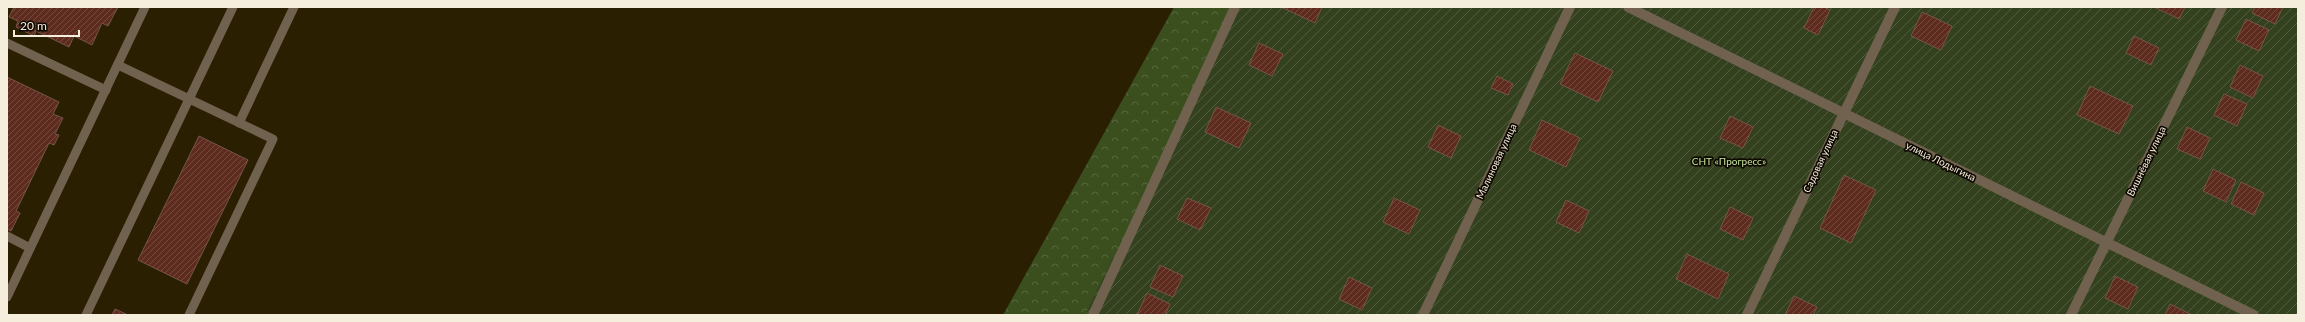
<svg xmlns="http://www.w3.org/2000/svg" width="2305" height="322" font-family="Lato,sans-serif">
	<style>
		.forest { fill: url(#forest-crowns) }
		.garden { fill: url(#garden-furrows) }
		.building { fill: url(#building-hatch); stroke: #76544a }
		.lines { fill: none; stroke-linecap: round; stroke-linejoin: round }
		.service { stroke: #71614f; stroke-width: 9 }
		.minor { stroke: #71614f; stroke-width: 10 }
		.labels { text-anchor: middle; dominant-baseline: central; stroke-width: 3.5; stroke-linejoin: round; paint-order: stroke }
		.street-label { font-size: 10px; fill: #f6eedd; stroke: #0e0901 }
		.park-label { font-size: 10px; fill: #c4e599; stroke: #0e0901 }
	</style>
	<defs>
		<pattern id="forest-crowns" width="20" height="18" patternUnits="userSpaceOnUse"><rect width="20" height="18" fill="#3b4e1e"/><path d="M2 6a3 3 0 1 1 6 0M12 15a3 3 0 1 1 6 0" fill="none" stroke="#58683e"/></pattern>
		<pattern id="garden-furrows" width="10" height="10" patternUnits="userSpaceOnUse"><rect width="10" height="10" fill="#33411e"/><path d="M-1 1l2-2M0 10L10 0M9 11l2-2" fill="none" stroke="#515d3e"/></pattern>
		<pattern id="building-hatch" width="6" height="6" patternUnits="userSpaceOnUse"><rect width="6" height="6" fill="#5d2c1e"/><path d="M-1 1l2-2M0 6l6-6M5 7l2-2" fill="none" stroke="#754b3e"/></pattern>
	</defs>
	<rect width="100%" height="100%" fill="#2a1f01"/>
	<path class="forest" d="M 1174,7 L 1250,7 L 1115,315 L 1003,315 Z"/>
	<path class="garden" d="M 1237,7 L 2298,7 L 2298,315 L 1085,315 Z"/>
	<g class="building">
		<path d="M 14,7 L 118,7 L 108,26 L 102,23 L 92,45 L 74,36 L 69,47 L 36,31 L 34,36 L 16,27 L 18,21 L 9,17 Z"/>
		<path d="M 1281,7 L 1322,7 L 1315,23 Z"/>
		<path d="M 1814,7 L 1824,7 L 1830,10 L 1818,35 L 1804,28 Z"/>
		<path d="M 2154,7 L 2185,7 L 2179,19 Z"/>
		<path d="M 2255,7 L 2283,7 L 2275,24 L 2252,13 Z"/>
		<path d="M 1922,12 L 1952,26 L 1941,50 L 1911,36 Z"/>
		<path d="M 2246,19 L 2269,30 L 2259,51 L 2236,40 Z"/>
		<path d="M 2134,36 L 2159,48 L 2151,65 L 2126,53 Z"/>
		<path d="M 1259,43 L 1283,54 L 1272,76 L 1249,65 Z"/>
		<path d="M 1575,53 L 1613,71 L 1598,102 L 1560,84 Z"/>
		<path d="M 2240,65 L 2263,76 L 2253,98 L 2230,87 Z"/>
		<path d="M 1497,76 L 1513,84 L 1508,95 L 1491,88 Z"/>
		<path d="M 7,77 L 59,102 L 53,114 L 63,118 L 55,134 L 59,135 L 54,145 L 49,143 L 16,211 L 20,213 L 11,231 L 7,229 Z"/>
		<path d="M 2090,86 L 2133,106 L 2119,134 L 2077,115 Z"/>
		<path d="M 2224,94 L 2247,104 L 2237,126 L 2214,115 Z"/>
		<path d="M 1216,107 L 1251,123 L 1239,148 L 1205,132 Z"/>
		<path d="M 1730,116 L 1753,127 L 1743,148 L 1720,138 Z"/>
		<path d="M 1542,120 L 1580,138 L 1566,167 L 1529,150 Z"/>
		<path d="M 1438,125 L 1461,136 L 1451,158 L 1428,147 Z"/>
		<path d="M 2187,127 L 2210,138 L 2200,159 L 2177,149 Z"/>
		<path d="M 199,136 L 248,160 L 187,284 L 138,260 Z"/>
		<path d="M 2213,169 L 2236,180 L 2226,202 L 2203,191 Z"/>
		<path d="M 1844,175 L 1876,190 L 1851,243 L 1820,228 Z"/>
		<path d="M 2241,182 L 2264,193 L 2254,215 L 2231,204 Z"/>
		<path d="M 1187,198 L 1211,208 L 1200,230 L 1177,219 Z"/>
		<path d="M 1394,198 L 1420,210 L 1409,234 L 1383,222 Z"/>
		<path d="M 1566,200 L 1589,211 L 1579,233 L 1556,222 Z"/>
		<path d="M 1730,207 L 1753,218 L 1743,240 L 1720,229 Z"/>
		<path d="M 1687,254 L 1729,274 L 1718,299 L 1676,279 Z"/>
		<path d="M 1160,265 L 1183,276 L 1173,297 L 1150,287 Z"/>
		<path d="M 2115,276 L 2138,287 L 2128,309 L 2105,298 Z"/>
		<path d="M 1349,277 L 1372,288 L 1362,310 L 1339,299 Z"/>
		<path d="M 1147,293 L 1170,304 L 1165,315 L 1137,315 Z"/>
		<path d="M 1794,296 L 1817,307 L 1813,315 L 1785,315 Z"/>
		<path d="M 2170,304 L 2192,315 L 2165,315 Z"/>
		<path d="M 115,309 L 128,315 L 112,315 Z"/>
	</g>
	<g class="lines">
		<g class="service">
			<path d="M 7,43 L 106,90"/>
			<path d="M 118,65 L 273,139 L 189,315"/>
			<path d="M 239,123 L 294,7"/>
			<path d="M 7,236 L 30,248"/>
			<path d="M 7,297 L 145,7"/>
			<path d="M 86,315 L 233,7"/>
		</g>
		<g class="minor">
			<path d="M 1628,7 L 2254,315"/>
			<path d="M 1093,315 L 1235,7"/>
			<path d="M 1423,315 L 1570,7"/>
			<path d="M 1747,315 L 1895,7"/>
			<path d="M 2071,315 L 2222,7"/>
		</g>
	</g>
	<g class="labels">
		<g class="street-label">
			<text transform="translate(1496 161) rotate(-65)">Малиновая улица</text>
			<text transform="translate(1820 161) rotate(-65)">Садовая улица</text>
			<text transform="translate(1941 161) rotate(26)">улица Лодыгина</text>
			<text transform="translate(2146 161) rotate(-64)">Вишнёвая улица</text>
		</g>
		<g class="park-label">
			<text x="1729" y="161">СНТ «Прогресс»</text>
		</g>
	</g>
	<rect width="2305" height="322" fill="none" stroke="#f6eedd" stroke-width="16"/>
	<path d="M14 30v6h65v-6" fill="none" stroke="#f6eedd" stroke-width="2"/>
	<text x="20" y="30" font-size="12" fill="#f6eedd" stroke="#0e0901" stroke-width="3" paint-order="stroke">20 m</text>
</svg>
